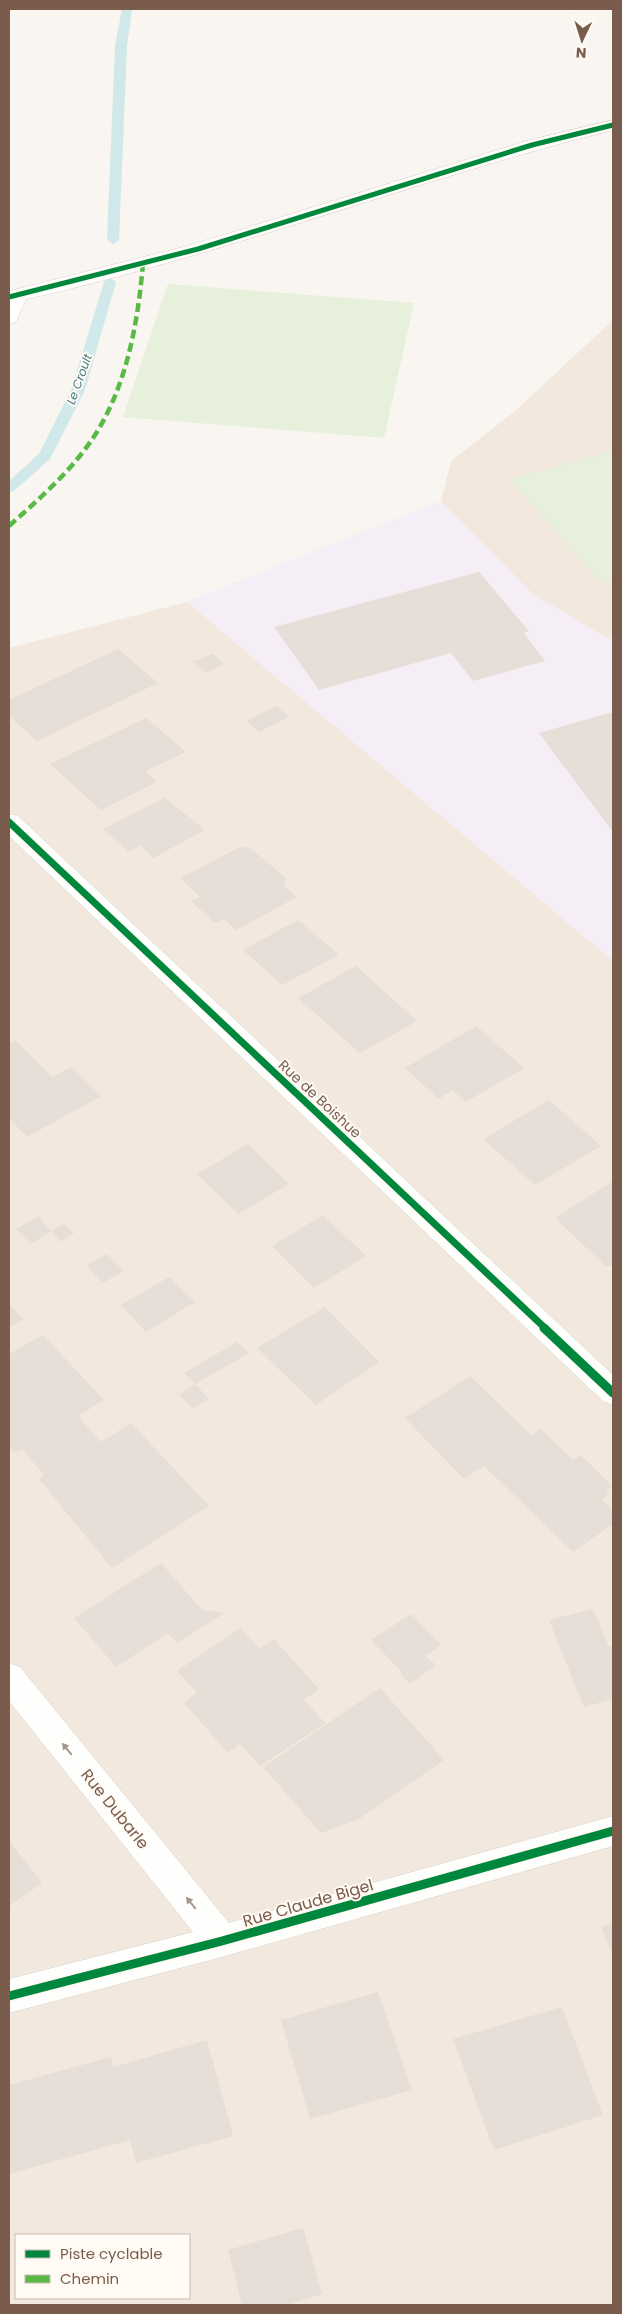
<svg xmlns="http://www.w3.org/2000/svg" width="622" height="2314" font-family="Poppins,sans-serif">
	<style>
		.residential { fill: #f2e8de; fill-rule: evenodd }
		.education { fill: #f6eef6 }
		.green { fill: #e7f0db }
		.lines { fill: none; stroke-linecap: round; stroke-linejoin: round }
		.stream { fill: #d0e8ea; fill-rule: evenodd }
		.building { fill: #e6ded7 }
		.lane-casing { stroke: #d7d1cb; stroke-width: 1 }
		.street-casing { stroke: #d7d1cb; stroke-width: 1 }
		.lane { fill: #fefefd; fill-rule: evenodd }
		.street { fill: #fefefd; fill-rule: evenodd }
		.quiet { stroke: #58b947; stroke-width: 4.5; stroke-dasharray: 9 4.5; stroke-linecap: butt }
		.cycleway-far2-casing { stroke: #fffaf3; stroke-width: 8 }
		.cycleway-far1-casing { stroke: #fffaf3; stroke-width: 10 }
		.cycleway-casing { stroke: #fffaf3; stroke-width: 12 }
		.cycleway-far2 { stroke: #00873e; stroke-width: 5 }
		.cycleway-far1 { stroke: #00873e; stroke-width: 7 }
		.cycleway { stroke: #00873e; stroke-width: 9 }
		.oneway { fill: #a8958b }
		.labels { text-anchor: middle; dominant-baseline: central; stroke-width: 4; stroke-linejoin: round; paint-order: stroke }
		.far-water-label { font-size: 12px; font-style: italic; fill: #437c86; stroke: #fffaf3 }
		.street-label { font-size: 14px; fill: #7a5c4d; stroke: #fffaf3 }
		.near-street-label { font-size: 16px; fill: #7a5c4d; stroke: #fffaf3 }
	</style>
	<rect width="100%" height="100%" fill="#f9f5f0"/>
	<path class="residential" d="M 613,320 L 613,2305 L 9,2305 L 9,648 L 187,602 L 441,501 L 451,461 L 515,411 ZM 16,2235 L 189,2235 L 189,2298 L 16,2298 Z"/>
	<path class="education" d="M 441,501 L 533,594 L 609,639 L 613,638 L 613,961 L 187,602 Z"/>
	<g class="green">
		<path d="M 168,284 L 414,303 L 384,438 L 123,417 Z"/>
		<path d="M 613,451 L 613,578 L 600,582 L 510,479 Z"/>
	</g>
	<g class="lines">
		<g class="stream">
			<path d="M 122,9 L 132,9 L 127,46 L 119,240 L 113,244 L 107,240 L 115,46 Z"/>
			<path d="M 110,278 L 116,282 L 85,390 L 50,459 L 14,491 L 9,492 L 9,481 L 39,454 L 71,390 L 104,282 Z"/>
		</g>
	</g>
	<g class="building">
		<path d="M 479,572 L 529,631 L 524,633 L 545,661 L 473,681 L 451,653 L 319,690 L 274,627 Z"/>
		<path d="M 118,649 L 158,683 L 37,741 L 9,716 L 9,700 Z"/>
		<path d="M 212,654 L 224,664 L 206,673 L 193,662 Z"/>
		<path d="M 276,706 L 289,717 L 259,732 L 246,721 Z"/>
		<path d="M 613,712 L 613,832 L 539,733 Z"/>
		<path d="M 146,718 L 186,752 L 146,771 L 157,782 L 101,810 L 50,764 Z"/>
		<path d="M 165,798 L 205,830 L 153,858 L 140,845 L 129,852 L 103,829 Z"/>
		<path d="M 240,847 L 250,848 L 285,877 L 285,887 L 297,897 L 236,930 L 224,919 L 215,923 L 191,901 L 200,897 L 180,878 Z"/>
		<path d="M 298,920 L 339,955 L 282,985 L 243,950 Z"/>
		<path d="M 356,966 L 417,1021 L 360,1053 L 298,998 Z"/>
		<path d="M 476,1026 L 524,1068 L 466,1102 L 452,1090 L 439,1099 L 405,1068 Z"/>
		<path d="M 15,1040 L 52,1077 L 72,1067 L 101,1096 L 27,1137 L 9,1118 L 9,1044 Z"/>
		<path d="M 549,1100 L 601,1146 L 535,1185 L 483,1139 Z"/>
		<path d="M 248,1144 L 289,1184 L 238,1214 L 197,1174 Z"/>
		<path d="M 613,1181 L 613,1264 L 607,1267 L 555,1218 Z"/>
		<path d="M 323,1215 L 366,1256 L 314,1288 L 272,1246 Z"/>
		<path d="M 38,1216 L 51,1231 L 31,1244 L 16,1229 Z"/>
		<path d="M 64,1224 L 74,1233 L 61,1242 L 51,1231 Z"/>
		<path d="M 107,1254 L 124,1271 L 103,1283 L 86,1266 Z"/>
		<path d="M 169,1277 L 195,1302 L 146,1332 L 121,1305 Z"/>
		<path d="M 9,1304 L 23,1319 L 9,1328 Z"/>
		<path d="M 325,1307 L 379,1362 L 316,1405 L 257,1348 Z"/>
		<path d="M 43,1335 L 104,1400 L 78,1416 L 101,1442 L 131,1423 L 209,1506 L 112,1568 L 39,1479 L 44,1475 L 22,1449 L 14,1453 L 9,1446 L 9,1354 Z"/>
		<path d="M 237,1342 L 249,1353 L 195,1384 L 184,1373 Z"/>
		<path d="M 470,1376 L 531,1435 L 541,1429 L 573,1460 L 581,1455 L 612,1486 L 606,1491 L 610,1495 L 602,1499 L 613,1511 L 613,1524 L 573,1552 L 484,1466 L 464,1479 L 405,1418 Z"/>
		<path d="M 195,1384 L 209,1399 L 194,1409 L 179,1395 Z"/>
		<path d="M 161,1563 L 202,1610 L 225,1613 L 177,1643 L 168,1633 L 116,1667 L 74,1618 Z"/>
		<path d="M 593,1609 L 609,1647 L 613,1645 L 613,1699 L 584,1707 L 549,1620 Z"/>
		<path d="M 411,1614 L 441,1645 L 425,1656 L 436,1665 L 410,1684 L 400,1674 L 402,1672 L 371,1640 Z"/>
		<path d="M 240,1628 L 260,1649 L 274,1639 L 319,1689 L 304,1700 L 325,1723 L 260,1766 L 240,1744 L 228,1753 L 184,1703 L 197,1693 L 177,1671 Z"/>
		<path d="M 380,1688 L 444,1760 L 359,1819 L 321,1833 L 263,1767 Z"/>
		<path d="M 9,1840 L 42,1883 L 9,1906 Z"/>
		<path d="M 613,1924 L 613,1955 L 601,1927 Z"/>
		<path d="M 378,1992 L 412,2090 L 310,2119 L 281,2020 Z"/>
		<path d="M 562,2007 L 603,2115 L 494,2150 L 453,2039 Z"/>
		<path d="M 207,2040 L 233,2136 L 136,2163 L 130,2140 L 9,2174 L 9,2085 L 111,2057 L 113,2067 Z"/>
		<path d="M 303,2228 L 322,2294 L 287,2305 L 242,2305 L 228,2250 Z"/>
	</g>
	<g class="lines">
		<defs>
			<path id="lane" d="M 18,289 L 25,291 L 28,295 L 16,322 L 9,324 L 9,294 L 11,291 Z"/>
			<g id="street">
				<path d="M 613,120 L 613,130 C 410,181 214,259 9,303 L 9,291 L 191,245 L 526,141 Z"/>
				<path d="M 9,814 L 18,816 L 613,1375 L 613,1405 L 603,1401 L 9,836 Z"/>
				<path d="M 9,1663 L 20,1667 L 229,1923 L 613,1816 L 613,1846 L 222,1957 L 9,2013 L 9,1979 L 193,1932 L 9,1701 Z"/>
			</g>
		</defs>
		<use href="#lane" class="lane-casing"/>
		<use href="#street" class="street-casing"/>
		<use href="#lane" class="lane"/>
		<use href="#street" class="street"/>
		<path class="quiet" d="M 9,526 C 38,500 69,473 91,441 C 126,390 138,324 143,263"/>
		<defs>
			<path id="cycleway-far2" d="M 9,297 L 198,249 L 532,145 L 613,125"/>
			<path id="cycleway-far1" d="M 9,822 L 546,1329"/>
			<g id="cycleway">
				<path d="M 544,1328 L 613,1393"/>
				<path d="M 9,1996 L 222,1941 L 613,1831"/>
			</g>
		</defs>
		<use href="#cycleway-far2" class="cycleway-far2-casing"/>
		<use href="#cycleway-far1" class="cycleway-far1-casing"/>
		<use href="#cycleway" class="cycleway-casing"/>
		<use href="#cycleway-far2" class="cycleway-far2"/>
		<use href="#cycleway-far1" class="cycleway-far1"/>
		<use href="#cycleway" class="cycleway"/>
	</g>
	<defs><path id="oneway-solid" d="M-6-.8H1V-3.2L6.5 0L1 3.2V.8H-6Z" transform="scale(1.25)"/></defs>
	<g class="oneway">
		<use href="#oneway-solid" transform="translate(67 1749) rotate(-129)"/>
		<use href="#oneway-solid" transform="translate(191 1903) rotate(-129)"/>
	</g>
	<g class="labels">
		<g class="far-water-label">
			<text transform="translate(79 379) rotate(-70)">Le Croult</text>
		</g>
		<g class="street-label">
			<text transform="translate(320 1099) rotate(43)">Rue de Boishue</text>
		</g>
		<g class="near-street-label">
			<text transform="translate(115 1809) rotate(51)">Rue Dubarle</text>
			<text transform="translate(308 1903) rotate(-16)">Rue Claude Bigel</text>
		</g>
	</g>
	<rect width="622" height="2314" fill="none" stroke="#7a5c4d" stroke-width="20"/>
	<rect x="15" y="2234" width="175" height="65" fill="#fffaf3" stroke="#cabbb1"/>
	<rect x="25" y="2250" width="25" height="8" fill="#00873e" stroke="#cabbb1"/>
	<text x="60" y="2259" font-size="15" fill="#7a5c4d">Piste cyclable</text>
	<rect x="25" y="2275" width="25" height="8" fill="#58b947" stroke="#cabbb1"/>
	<text x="60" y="2284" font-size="15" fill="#7a5c4d">Chemin</text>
	<g transform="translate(582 40) rotate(184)" stroke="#fffaf3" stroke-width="4" paint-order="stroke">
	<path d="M0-4L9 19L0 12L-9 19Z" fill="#7a5c4d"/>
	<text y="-8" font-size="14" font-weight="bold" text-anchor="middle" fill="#7a5c4d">N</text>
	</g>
</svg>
